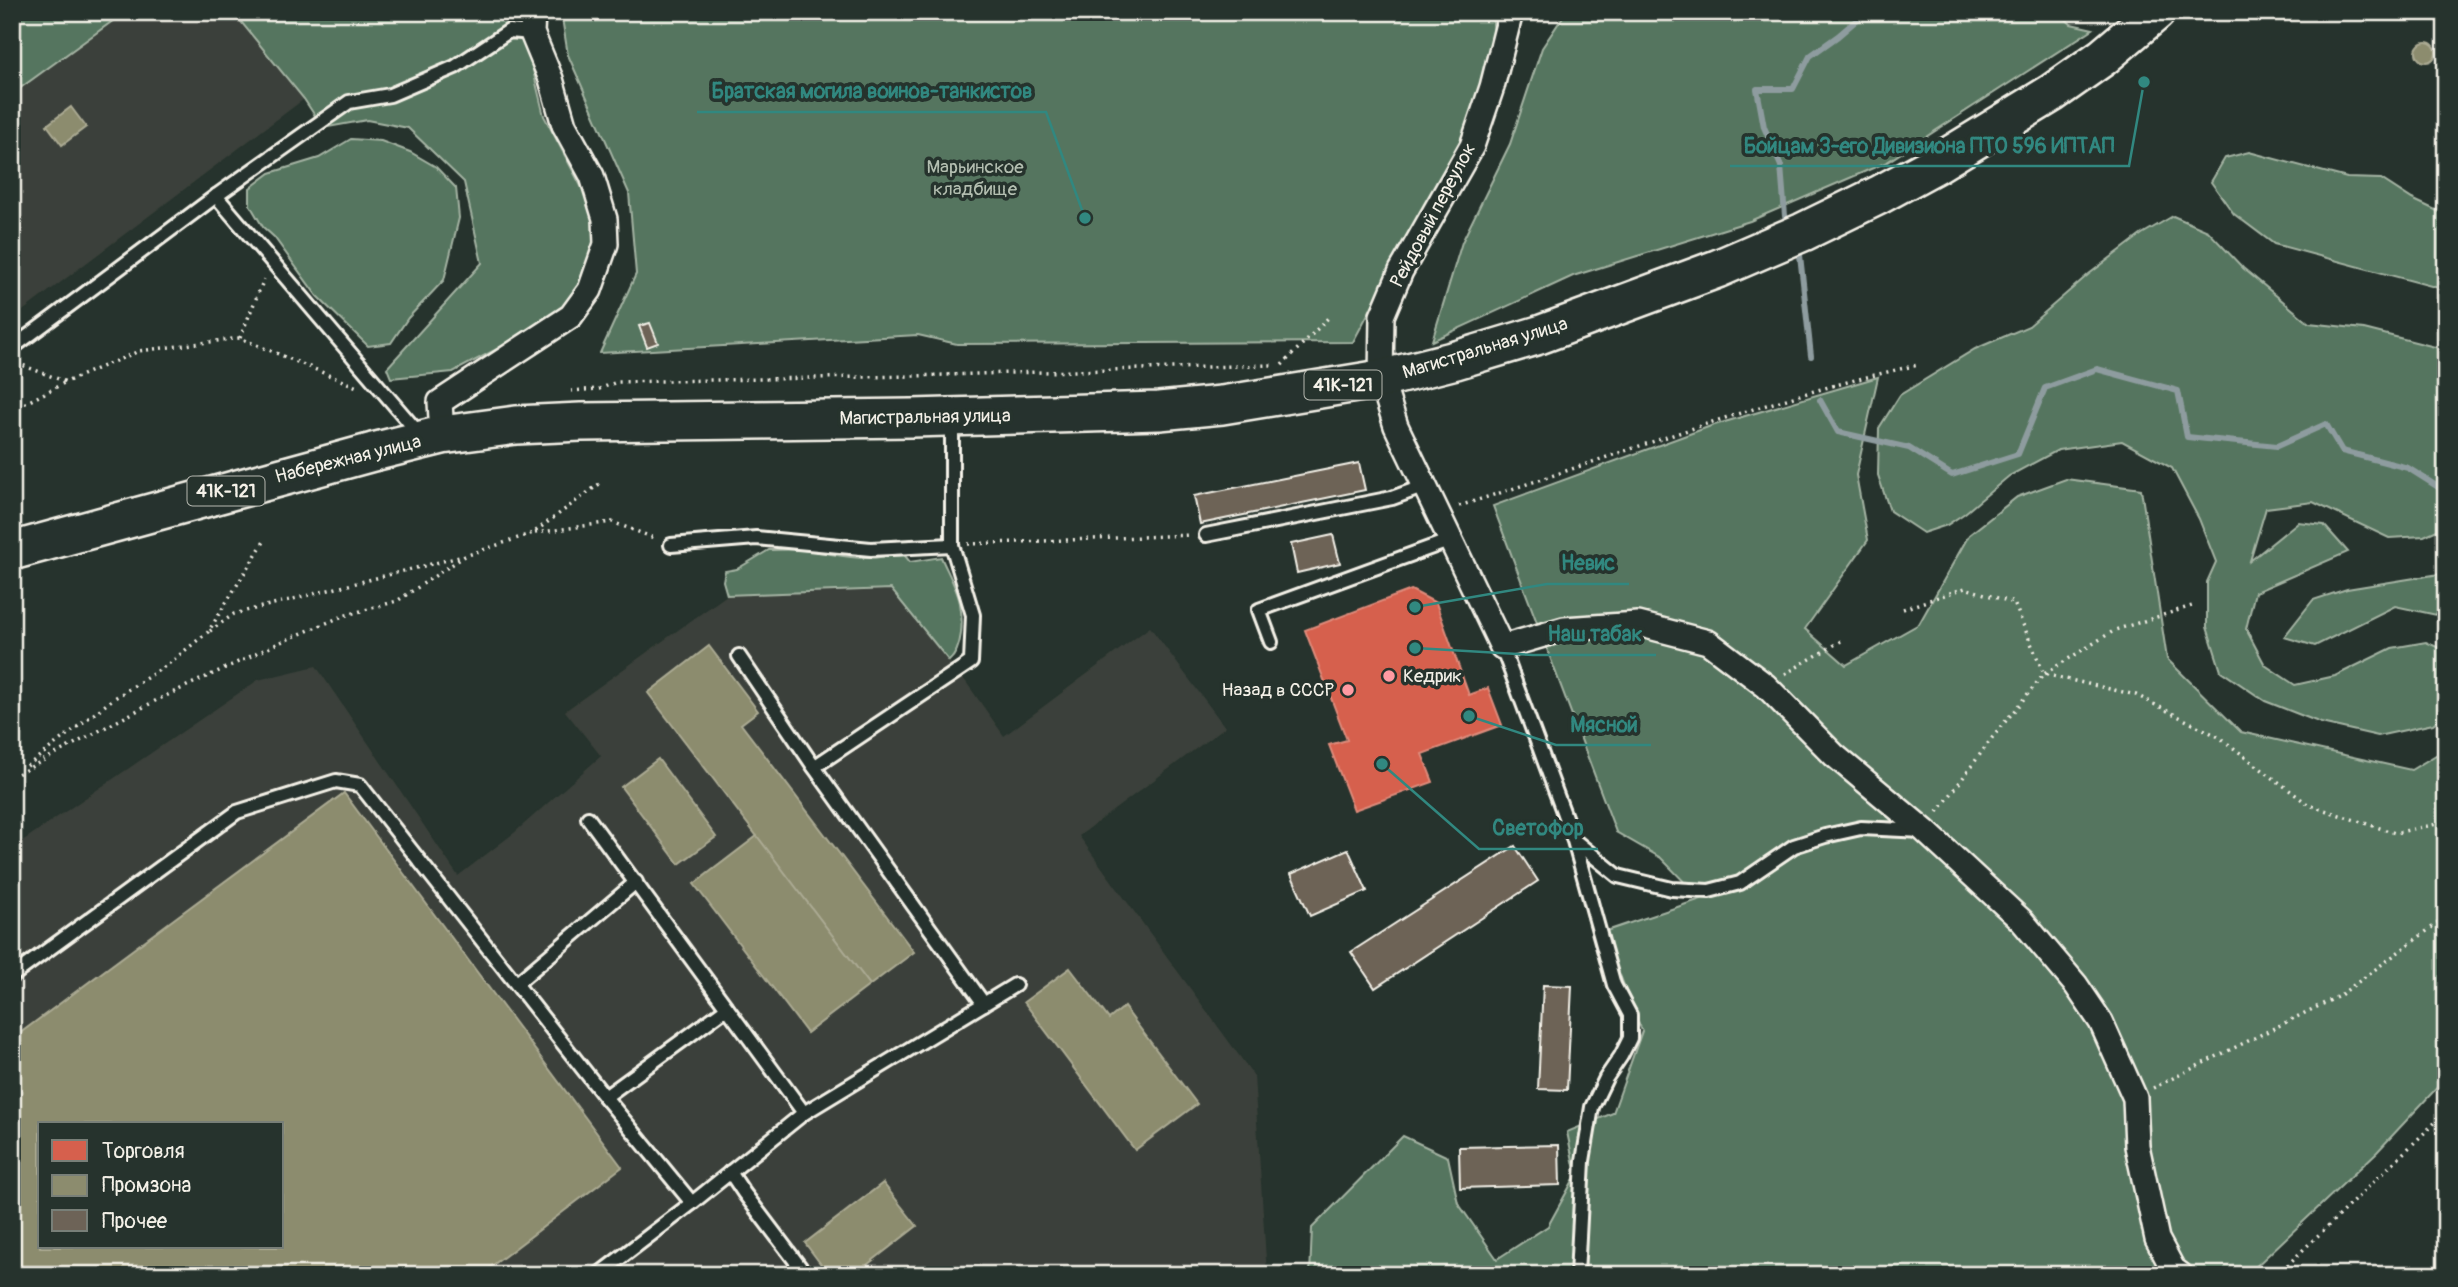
<svg xmlns="http://www.w3.org/2000/svg" width="2458" height="1287" font-family="Pangolin,sans-serif">
	<style>
		.built { fill: #3b413a; fill-rule: evenodd }
		.green { fill: #55755e; stroke: #a4b3a3; stroke-width: 2 }
		.shops { fill: #d6604d; stroke: #df8c7c; stroke-width: 2 }
		.industry { fill: #8c8c6e; stroke: #abaa93; stroke-width: 2; fill-rule: evenodd }
		.lines { fill: none; stroke-linecap: round; stroke-linejoin: round }
		.stream { stroke: #8e9c9f; stroke-width: 6 }
		.building { fill: #6d6357; stroke: #f4f1e8; stroke-width: 2 }
		.service-casing { stroke: #f4f1e8; stroke-width: 18 }
		.minor-casing { stroke: #f4f1e8; stroke-width: 28 }
		.primary-casing { stroke: #f4f1e8; stroke-width: 42 }
		.path { stroke: #f4f1e8; stroke-width: 3.5; stroke-dasharray: 2 5; stroke-linecap: butt }
		.service { stroke: #26332d; stroke-width: 12 }
		.minor { stroke: #26332d; stroke-width: 23 }
		.primary { stroke: #26332d; stroke-width: 37 }
		.poi-dot { fill: #ff9aa2; stroke: #26332d; stroke-width: 2.5 }
		.labels { text-anchor: middle; dominant-baseline: central; stroke-width: 7; stroke-linejoin: round; paint-order: stroke }
		.shield { fill: #26332d; stroke: #b6b8b0; stroke-width: 2 }
		.shield-label { font-size: 18px; font-weight: bold; fill: #f4f1e8 }
		.park-label { font-size: 19px; fill: #b4bfb1; stroke: #26332d }
		.street-label { font-size: 19px; fill: #f4f1e8; stroke: #26332d }
		.poi-label { font-size: 19px; fill: #f4f1e8; stroke: #26332d; text-anchor: start }
		.leader { fill: none; stroke: #318880; stroke-width: 2.5 }
		.callout-dot { fill: #318880; stroke: #26332d; stroke-width: 2.5 }
		.callout-label { font-size: 21px; text-anchor: middle; font-weight: bold; fill: #318880; stroke: #26332d; stroke-width: 7; stroke-linejoin: round; paint-order: stroke }
	</style>
	<rect width="100%" height="100%" fill="#26332d"/>
	<filter id="ink" filterUnits="userSpaceOnUse"><feTurbulence type="fractalNoise" baseFrequency=".0143" numOctaves="2"/><feDisplacementMap in="SourceGraphic" scale="14" xChannelSelector="R" yChannelSelector="G"/><feConvolveMatrix kernelMatrix="1 2 1 2 8 2 1 2 1" color-interpolation-filters="sRGB"/></filter>
	<g filter="url(#ink)">
		<g class="built">
			<path d="M 125,12 L 233,12 L 304,99 L 12,319 L 12,94 Z"/>
			<path d="M 891,589 L 966,682 L 1004,736 L 1150,627 L 1225,727 L 1079,836 L 1254,1076 L 1267,1275 L 12,1275 L 12,848 L 258,680 L 316,666 L 458,876 L 514,833 L 601,756 L 565,711 L 727,595 ZM 40,1124 L 282,1124 L 282,1247 L 40,1247 Z"/>
		</g>
		<g class="green">
			<path d="M 12,12 L 125,12 L 12,94 Z"/>
			<path d="M 233,12 L 519,12 L 544,116 L 592,207 L 596,266 L 554,319 L 453,372 L 391,378 L 387,368 L 482,263 L 464,182 L 408,128 L 367,120 L 323,128 L 304,99 Z"/>
			<path d="M 561,12 L 1492,12 L 1495,47 L 1463,136 L 1353,342 L 957,344 L 918,335 L 600,353 L 636,274 L 629,193 L 568,55 Z"/>
			<path d="M 1566,12 L 2058,12 L 2071,24 L 2093,29 L 1887,162 L 1750,221 L 1573,276 L 1432,341 L 1462,242 L 1510,144 L 1542,48 Z"/>
			<path d="M 351,139 L 381,141 L 410,152 L 436,167 L 456,188 L 459,218 L 444,280 L 408,318 L 391,343 L 368,346 L 317,296 L 274,237 L 263,227 L 250,205 L 250,188 L 270,173 L 319,158 Z"/>
			<path d="M 2249,152 L 2347,178 L 2381,179 L 2412,199 L 2446,215 L 2446,290 L 2274,244 L 2234,214 L 2211,182 L 2225,158 Z"/>
			<path d="M 2173,216 L 2208,231 L 2243,268 L 2309,323 L 2364,329 L 2439,348 L 2446,348 L 2446,526 L 2424,536 L 2389,538 L 2313,502 L 2266,508 L 2250,561 L 2298,522 L 2324,525 L 2348,552 L 2255,592 L 2246,629 L 2265,665 L 2295,685 L 2335,676 L 2392,648 L 2426,642 L 2446,651 L 2446,713 L 2433,724 L 2378,736 L 2321,723 L 2265,701 L 2221,671 L 2207,627 L 2207,582 L 2216,562 L 2199,519 L 2172,468 L 2122,441 L 2058,450 L 2009,476 L 1965,513 L 1947,525 L 1923,533 L 1890,511 L 1878,475 L 1879,428 L 1900,395 L 1975,349 L 2029,326 L 2089,274 L 2142,234 Z"/>
			<path d="M 1878,377 L 1856,475 L 1868,540 L 1805,629 L 1846,665 L 1919,624 L 1969,535 L 2017,497 L 2066,479 L 2141,489 L 2167,659 L 2241,732 L 2411,770 L 2446,749 L 2446,1078 L 2377,1152 L 2247,1275 L 1310,1275 L 1312,1228 L 1403,1136 L 1448,1157 L 1458,1203 L 1497,1259 L 1548,1226 L 1576,1175 L 1567,1132 L 1613,1113 L 1642,1031 L 1603,932 L 1701,899 L 1661,858 L 1616,832 L 1493,506 L 1711,426 Z"/>
			<path d="M 769,550 C 780,550 791,549 803,550 C 838,553 866,566 901,551 L 910,562 L 941,557 C 947,571 957,588 960,603 C 963,621 963,649 949,661 L 891,589 L 727,595 L 723,581 L 725,571 L 737,569 Z"/>
			<path d="M 2446,573 L 2446,617 L 2395,606 L 2315,646 L 2284,637 L 2313,600 L 2347,589 Z"/>
		</g>
		<path class="shops" d="M 1411,590 L 1436,603 L 1469,695 L 1488,688 L 1502,725 L 1422,754 L 1433,782 L 1354,810 L 1329,745 L 1347,740 L 1305,630 Z"/>
		<g class="industry">
			<circle cx="2426" cy="52" r="10"/>
			<path d="M 71,107 L 86,127 L 62,145 L 47,125 Z"/>
			<path d="M 709,646 L 758,711 L 741,724 L 914,952 L 870,985 L 648,693 Z"/>
			<path d="M 658,759 L 716,837 L 679,864 L 621,787 Z"/>
			<path d="M 344,793 L 622,1167 L 480,1275 L 12,1275 L 12,1039 ZM 40,1124 L 282,1124 L 282,1247 L 40,1247 Z"/>
			<path d="M 757,836 L 870,985 L 807,1033 L 694,884 Z"/>
			<path d="M 1070,968 L 1109,1019 L 1124,1007 L 1197,1104 L 1135,1150 L 1024,1002 Z"/>
			<path d="M 883,1183 L 917,1226 L 854,1275 L 829,1275 L 805,1243 Z"/>
		</g>
		<g class="lines">
			<g class="stream">
				<path d="M 1785,216 L 1781,166 L 1764,127 L 1757,89 L 1793,89 L 1810,56 L 1838,36 L 1866,12"/>
				<path d="M 1800,255 L 1811,356"/>
				<path d="M 1820,400 L 1838,432 L 1909,448 L 1952,475 L 2018,454 L 2045,388 L 2097,369 L 2178,391 L 2187,437 L 2277,446 L 2326,424 L 2342,451 L 2408,468 L 2446,492"/>
			</g>
		</g>
		<g class="building">
			<path d="M 650,323 L 658,343 L 647,347 L 639,326 Z"/>
			<path d="M 1359,463 L 1365,490 L 1200,524 L 1194,496 Z"/>
			<path d="M 1333,535 L 1340,563 L 1297,573 L 1291,544 Z"/>
			<path d="M 1515,846 L 1538,881 L 1375,988 L 1351,952 Z"/>
			<path d="M 1348,849 L 1367,891 L 1310,916 L 1291,874 Z"/>
			<path d="M 1543,985 L 1572,986 L 1567,1090 L 1538,1089 Z"/>
			<path d="M 1559,1145 L 1560,1185 L 1460,1188 L 1459,1147 Z"/>
		</g>
		<g class="lines">
			<defs>
				<g id="service">
					<path d="M 216,196 L 421,436"/>
					<path d="M 12,348 L 216,196 L 349,102 L 390,95 L 455,67 L 509,31 L 532,33"/>
					<path d="M 1206,535 L 1392,498 L 1425,486"/>
					<path d="M 671,545 L 756,538 L 871,549 L 952,545"/>
					<path d="M 1271,642 L 1259,610 L 1451,540"/>
					<path d="M 1502,647 L 1574,841 L 1614,985 L 1630,1015 L 1630,1038 L 1621,1056 L 1606,1078 L 1592,1107 L 1583,1161 L 1577,1275"/>
					<path d="M 739,656 L 814,767 L 984,1004"/>
					<path d="M 814,767 L 971,662 L 973,615 L 952,545 L 952,420"/>
					<path d="M 588,818 L 804,1113"/>
					<path d="M 1575,841 L 1618,876 L 1672,889 L 1709,891 L 1740,883 L 1794,846 L 1825,836 L 1861,828 L 1923,831"/>
					<path d="M 12,976 L 237,812 L 336,781 L 360,785 L 605,1097 L 692,1203 L 598,1275"/>
					<path d="M 517,983 L 636,882"/>
					<path d="M 605,1097 L 727,1008"/>
					<path d="M 730,1172 L 744,1193 L 806,1275"/>
					<path d="M 692,1203 L 804,1113 L 1015,985"/>
				</g>
				<g id="minor">
					<path d="M 1511,12 L 1492,87 L 1472,146 L 1401,271 L 1382,316 L 1381,379 L 1396,426 L 1502,647 L 1564,629 L 1638,624 L 1708,642 L 1766,686 L 1834,755 L 1925,831 L 2022,921 L 2076,985 L 2101,1022 L 2135,1098 L 2137,1146 L 2157,1239 L 2173,1269 L 2181,1275"/>
					<path d="M 442,435 L 440,402 L 571,316 L 590,290 L 606,244 L 605,219 L 592,176 L 564,125 L 551,79 L 532,33 L 533,12"/>
				</g>
				<path id="primary" d="M 12,551 L 373,452 L 442,435 L 516,425 L 581,422 L 912,418 L 1159,411 L 1222,405 L 1381,379 L 1456,360 L 1539,335 L 1717,269 L 1803,232 L 1879,195 L 1936,164 L 2052,93 L 2103,57 L 2156,12"/>
			</defs>
			<use href="#service" class="service-casing"/>
			<use href="#minor" class="minor-casing"/>
			<use href="#primary" class="primary-casing"/>
			<g class="path">
				<path d="M 240,338 L 264,279"/>
				<path d="M 17,363 L 66,382 L 139,351 L 240,338 L 357,387"/>
				<path d="M 1282,365 L 1330,316"/>
				<path d="M 571,391 L 599,389 L 617,382 L 912,376 L 1272,365"/>
				<path d="M 12,410 L 66,382"/>
				<path d="M 1459,506 C 1612,458 1761,399 1918,365"/>
				<path d="M 535,533 L 612,522 L 657,539"/>
				<path d="M 968,544 L 1191,535"/>
				<path d="M 1903,609 L 1965,588 L 2014,603 L 2044,674 L 2136,695 L 2219,737 L 2309,805 L 2395,833 L 2446,822"/>
				<path d="M 210,631 L 234,614 L 459,557"/>
				<path d="M 1785,674 L 1841,641"/>
				<path d="M 27,766 L 113,699 L 167,665 L 208,632 L 265,540"/>
				<path d="M 12,777 L 157,700 L 281,642 L 343,616 L 397,601 L 465,556 L 533,533 L 602,482"/>
				<path d="M 1938,812 L 1992,738 L 2044,674 L 2115,630 L 2192,606"/>
				<path d="M 2153,1088 L 2339,996 L 2446,917"/>
				<path d="M 2277,1275 L 2446,1112"/>
			</g>
			<use href="#service" class="service"/>
			<use href="#minor" class="minor"/>
			<use href="#primary" class="primary"/>
		</g>
	</g>
	<g class="poi-dot">
		<circle cx="1389" cy="676" r="7"/>
		<circle cx="1348" cy="690" r="7"/>
	</g>
	<g class="labels">
		<g class="shield">
			<rect x="1304.5" y="370.5" width="77" height="29" rx="5"/>
			<rect x="187.5" y="476.5" width="77" height="29" rx="5"/>
		</g>
		<g class="shield-label">
			<text x="1343" y="385">41К-121</text>
			<text x="226" y="491">41К-121</text>
		</g>
		<g class="park-label">
			<text x="975" y="167">Марьинское<tspan x="975" dy="22">кладбище</tspan></text>
		</g>
		<g class="street-label">
			<text transform="translate(1433 215) rotate(-62)">Рейдовый переулок</text>
			<text transform="translate(1485 348) rotate(-17)">Магистральная улица</text>
			<text transform="translate(925 417) rotate(-1)">Магистральная улица</text>
			<text transform="translate(348 459) rotate(-14)">Набережная улица</text>
		</g>
		<g class="poi-label">
			<text x="1403" y="676">Кедрик</text>
			<text x="1334" y="690" text-anchor="end">Назад в СССР</text>
		</g>
	</g>
	<path class="leader" d="M1085 218L1046 112H697M2144 82L2129 166H1730M1415 607L1547 584H1629M1415 648L1533 655H1656M1469 716L1556 745H1651M1382 764L1479 849H1598"/>
	<g class="callout-dot">
		<circle cx="1085" cy="218" r="7"/>
		<circle cx="2144" cy="82" r="7"/>
		<circle cx="1415" cy="607" r="7"/>
		<circle cx="1415" cy="648" r="7"/>
		<circle cx="1469" cy="716" r="7"/>
		<circle cx="1382" cy="764" r="7"/>
	</g>
	<g class="callout-label">
		<text x="872" y="98">Братская могила воинов-танкистов</text>
		<text x="1929" y="153">Бойцам 3-его Дивизиона ПТО 596 ИПТАП</text>
		<text x="1588" y="570">Невис</text>
		<text x="1595" y="641">Наш табак</text>
		<text x="1604" y="732">Мясной</text>
		<text x="1538" y="835">Светофор</text>
	</g>
	<rect width="2458" height="1287" fill="none" stroke="#26332d" stroke-width="42"/>
	<rect x="21" y="21" width="2416" height="1245" fill="none" stroke="#f4f1e8" stroke-width="2.5" filter="url(#ink)"/>
	<rect x="38" y="1122" width="245" height="126" fill="#26332d" stroke="#787f78" stroke-width="2"/>
	<rect x="52" y="1140" width="35" height="21" fill="#d6604d" stroke="#787f78" stroke-width="2"/>
	<text x="102" y="1158" font-size="21" fill="#f4f1e8">Торговля</text>
	<rect x="52" y="1175" width="35" height="21" fill="#8c8c6e" stroke="#787f78" stroke-width="2"/>
	<text x="102" y="1192" font-size="21" fill="#f4f1e8">Промзона</text>
	<rect x="52" y="1210" width="35" height="21" fill="#6d6357" stroke="#787f78" stroke-width="2"/>
	<text x="102" y="1228" font-size="21" fill="#f4f1e8">Прочее</text>
</svg>
